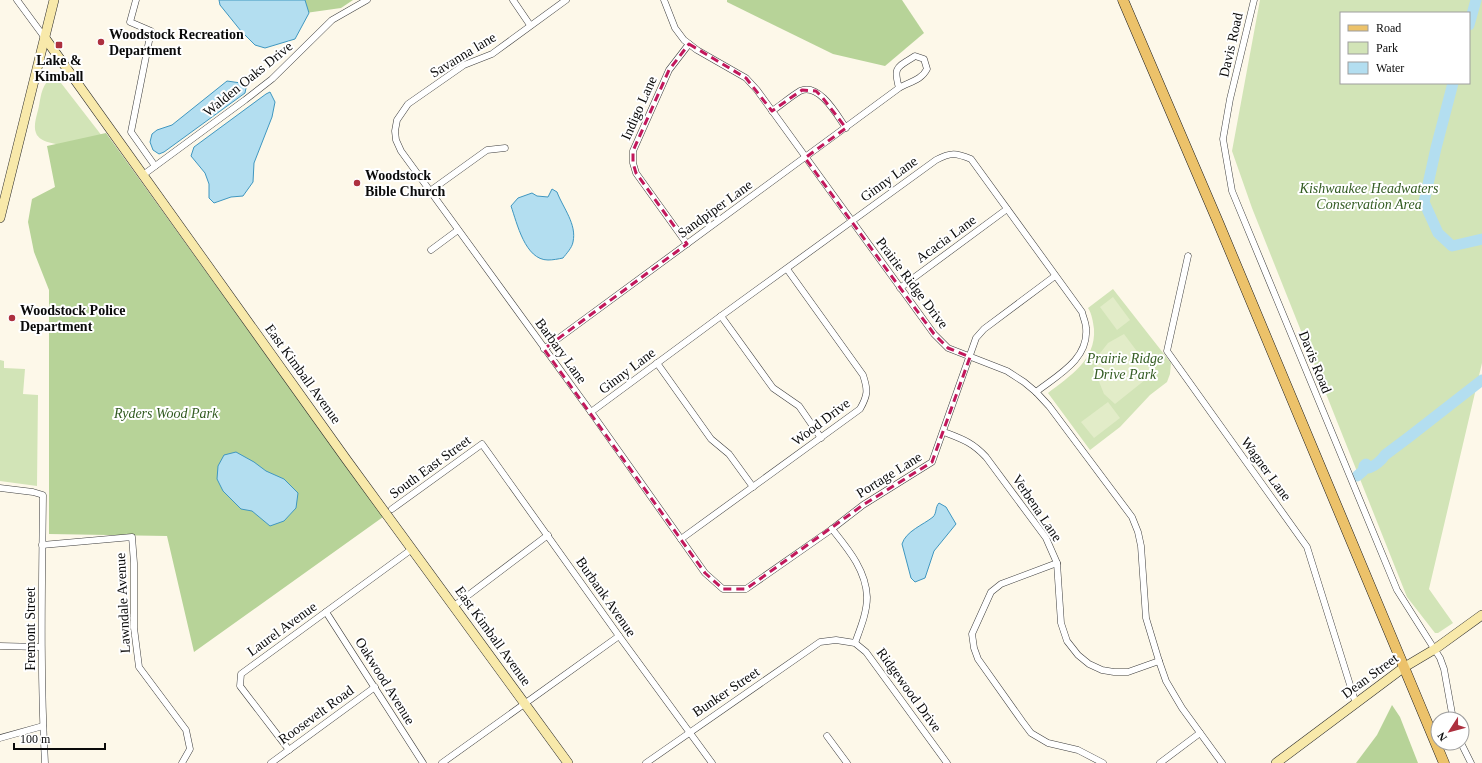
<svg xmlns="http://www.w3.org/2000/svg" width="1482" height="763" font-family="'Times New Roman',serif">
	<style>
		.green { fill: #d2e4b7; fill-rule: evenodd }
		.forest { fill: #b7d398 }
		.pitch { fill: #e2ecc8 }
		.water { fill: #b3def0; stroke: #4097c0 }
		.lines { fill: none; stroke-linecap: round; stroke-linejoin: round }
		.river { stroke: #b3def0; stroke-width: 11 }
		.street-casing { stroke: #3d3d3d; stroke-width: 7 }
		.secondary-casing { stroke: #2c2c2c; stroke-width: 10 }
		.primary-casing { stroke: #1b1b1b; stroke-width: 11 }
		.street { stroke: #fff; stroke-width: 6 }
		.secondary { stroke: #f8e9aa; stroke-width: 9 }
		.primary { stroke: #ecc26a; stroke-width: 10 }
		.marked { fill: none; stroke: #c2185b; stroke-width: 3; stroke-dasharray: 8 5; stroke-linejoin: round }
		.poi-dot { fill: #ad303f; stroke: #fff; stroke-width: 1.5 }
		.labels { text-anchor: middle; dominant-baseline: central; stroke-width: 4; stroke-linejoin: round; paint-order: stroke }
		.poi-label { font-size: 14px; font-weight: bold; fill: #0a0a0a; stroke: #fff; text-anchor: start }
		.street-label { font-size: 14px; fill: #0a0a0a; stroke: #fff }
		.park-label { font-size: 14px; font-style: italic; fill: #325b21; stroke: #fff }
	</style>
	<rect width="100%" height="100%" fill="#fdf8e9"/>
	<g class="green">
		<path d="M 1260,0 L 1482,0 L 1482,363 L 1429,589 L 1453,623 L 1438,633 L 1435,633 L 1407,597 L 1252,208 L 1232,151 ZM 1341,13 L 1469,13 L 1469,83 L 1341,83 Z"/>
		<path d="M 53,77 L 61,83 L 109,145 C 93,145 42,150 36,133 C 33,125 37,115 39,106 C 41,95 42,83 53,77 Z"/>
		<path d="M 1113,289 L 1171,363 L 1170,374 L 1167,382 L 1150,395 L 1120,427 L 1090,450 L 1048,393 C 1070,376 1096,360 1094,329 C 1093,322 1092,314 1088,308 Z"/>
		<path d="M 0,360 L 4,361 L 4,368 L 25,369 L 23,394 L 38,395 L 37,486 L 0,481 Z"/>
	</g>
	<g class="forest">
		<path d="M 224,0 L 353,0 L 341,8 L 242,22 Z"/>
		<path d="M 727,0 L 902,0 L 924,33 L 885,66 L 833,54 L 727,2 Z"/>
		<path d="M 106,133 L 383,517 L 194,652 L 167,536 L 49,534 L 49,290 L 34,252 L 28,222 L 32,199 L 55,187 L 47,146 Z"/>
		<path d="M 1392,705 L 1400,717 L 1418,763 L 1356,763 L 1377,735 Z"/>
	</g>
	<g class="pitch">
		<path d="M 1113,297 L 1130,320 L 1117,330 L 1100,307 Z"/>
		<path d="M 1124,334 L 1151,370 L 1150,376 L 1115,404 L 1104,394 L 1096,374 L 1097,357 L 1108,343 Z"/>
		<path d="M 1108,402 L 1120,418 L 1094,438 L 1081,422 Z"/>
	</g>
	<g class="water">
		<path d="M 219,0 L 305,0 L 309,13 L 295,39 L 265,48 L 255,45 L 241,31 L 220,5 Z"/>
		<path d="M 227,81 L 241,83 L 246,88 L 245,93 L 164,152 L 159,154 L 153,150 L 150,142 L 152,134 L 157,130 L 172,125 Z"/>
		<path d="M 270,92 L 275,102 L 272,117 L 254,163 L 253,182 L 243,196 L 231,197 L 214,203 L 209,198 L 209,184 L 205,173 L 191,156 L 194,147 L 266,94 Z"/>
		<path d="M 552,189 L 557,192 C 563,208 577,224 573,242 C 572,248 566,254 563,258 C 558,259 553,260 548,260 C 525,260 517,223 511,206 L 518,198 L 532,193 L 537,196 L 548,197 Z"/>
		<path d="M 236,452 L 254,462 L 266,471 L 284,479 L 298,493 L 296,508 L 284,521 L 270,526 L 252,511 L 241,509 L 223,491 L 217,479 L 218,466 L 224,455 Z"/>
		<path d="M 939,503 L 946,507 L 956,524 L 934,551 L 925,578 L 915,582 L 911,578 L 902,544 C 906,531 923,525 933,517 C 937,513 935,507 939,503 Z"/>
	</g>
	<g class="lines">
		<g class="river">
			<path d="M 1469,25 L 1476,0"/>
			<path d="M 1453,83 L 1436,148 L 1424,202 L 1438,233 L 1452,246 L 1482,239"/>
			<path d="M 1357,476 L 1363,471 L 1364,466 L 1366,464 L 1368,468 C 1374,467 1382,460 1385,455 L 1409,437 L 1482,380"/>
		</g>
		<defs>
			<g id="street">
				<path d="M 17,0 L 45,38"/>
				<path d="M 136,0 L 130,22 L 151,31 L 131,132 L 155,166"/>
				<path d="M 513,0 L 530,25"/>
				<path d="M 566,0 L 492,54 L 464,65 L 408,104 L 397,120 L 395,131 L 396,140 L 401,151 L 591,412 L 705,573 L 723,589 L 746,589 L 832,529 L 863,505 L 932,462 L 976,338 L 984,329 L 1055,276"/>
				<path d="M 664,0 L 675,28 L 684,40 L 697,50 L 746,78 L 757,90 L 934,334 L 948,348 L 1007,371 L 1024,382 L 1036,392 L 1049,406 L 1132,517 L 1138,532 L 1141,546 L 1146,618 L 1159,661 L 1166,681 L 1182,708 L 1222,763"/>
				<path d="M 1254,0 L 1230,99 L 1223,139 L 1232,191 L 1397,590 L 1440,658 L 1444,669 L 1453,719"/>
				<path d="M 772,111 C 781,105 790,97 800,91 C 819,82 837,115 846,128"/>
				<path d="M 143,175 L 245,100 L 272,79 L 332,20 L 367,0"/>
				<path d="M 430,191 L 487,150 L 505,148"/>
				<path d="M 687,244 L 636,173 L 633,163 L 633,151 L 669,70 L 689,44"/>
				<path d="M 431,250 L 458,230"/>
				<path d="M 1188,256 L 1167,351 L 1307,547 L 1356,704"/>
				<path d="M 900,288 L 1007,209"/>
				<path d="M 721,316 L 773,388 L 799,406 L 821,438"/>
				<path d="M 544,349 L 899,88 C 908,82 921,81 927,69 L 924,59 L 915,56 C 897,68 893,66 899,88"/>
				<path d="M 657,363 L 711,439 L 729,454 L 753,487"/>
				<path d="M 591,412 L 721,316 L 936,160 C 951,152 956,153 971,159 L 1082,312 C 1083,317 1086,323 1086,328 C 1089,359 1058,375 1036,392"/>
				<path d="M 944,432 C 962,439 972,442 986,457 L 1046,538 L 1057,563 L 1061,623 L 1067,641 L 1078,655 L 1089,664 L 1102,670 L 1114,672 L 1128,672 L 1159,661"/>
				<path d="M 0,488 L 33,492 L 43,495 C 42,584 40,674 45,763"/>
				<path d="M 392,509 L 482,444 L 619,636 L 712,763"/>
				<path d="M 832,529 C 848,549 866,570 867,597 C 867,613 860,629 855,643"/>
				<path d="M 681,539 L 860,409 C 868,395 868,390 863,375 L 787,269"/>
				<path d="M 42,545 L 132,537 L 134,563 L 134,628 L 139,667 L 186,730 L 190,749 L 182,763"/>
				<path d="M 1057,563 L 1001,584 L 991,592 L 972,634 L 974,648 L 978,659 L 1022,721 L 1031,733 L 1048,743 L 1078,750 L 1103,763"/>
				<path d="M 454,606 L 548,535"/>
				<path d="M 326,612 L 423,763"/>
				<path d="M 0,646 L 41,647"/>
				<path d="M 827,736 L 847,763"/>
				<path d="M 0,738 L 43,726"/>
				<path d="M 1461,743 L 1471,763"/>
				<path d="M 289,750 L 240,686 L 241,674 L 412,549"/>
				<path d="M 271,763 L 375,687"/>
				<path d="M 442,763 L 619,636"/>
				<path d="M 646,763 L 820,642 L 836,640 L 855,643 L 866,652 L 947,763"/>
				<path d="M 1160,763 L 1200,733"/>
			</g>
			<g id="secondary">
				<path d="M 45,38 L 346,459 L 568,763"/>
				<path d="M 0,218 L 54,0"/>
				<path d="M 1276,763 L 1403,668 L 1435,649 L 1482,615"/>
			</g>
			<path id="primary" d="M 1123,0 L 1218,222 L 1444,763"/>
		</defs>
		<use href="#street" class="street-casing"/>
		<use href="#secondary" class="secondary-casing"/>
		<use href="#primary" class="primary-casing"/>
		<use href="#street" class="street"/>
		<use href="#secondary" class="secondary"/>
		<use href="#primary" class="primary"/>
	</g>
	<path class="marked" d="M 689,44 L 746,78 L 772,111 L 802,90 L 816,91 L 822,97 L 846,128 L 805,158 L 934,334 L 948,348 L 970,357 L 932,462 L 863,505 L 746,589 L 723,589 L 705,573 L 544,349 L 687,244 L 636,173 L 633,163 L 633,151 L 669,70 Z"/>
	<g class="poi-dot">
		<circle cx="101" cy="42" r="4"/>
		<rect x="55" y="41" width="8" height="8" rx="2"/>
		<circle cx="357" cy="183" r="4"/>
		<circle cx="12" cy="318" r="4"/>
	</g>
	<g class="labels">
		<g class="poi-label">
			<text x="109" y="34">Woodstock Recreation<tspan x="109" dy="16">Department</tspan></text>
			<text x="59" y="60" text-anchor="middle">Lake &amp;<tspan x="59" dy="16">Kimball</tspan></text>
			<text x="365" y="175">Woodstock<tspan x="365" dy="16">Bible Church</tspan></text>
			<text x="20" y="310">Woodstock Police<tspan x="20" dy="16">Department</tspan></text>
		</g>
		<g class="street-label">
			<text transform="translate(1231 45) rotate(-77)">Davis Road</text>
			<text transform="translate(463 55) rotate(-31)">Savanna lane</text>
			<text transform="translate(248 79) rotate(-39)">Walden Oaks Drive</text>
			<text transform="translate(639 108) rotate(-66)">Indigo Lane</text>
			<text transform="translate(889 179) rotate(-36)">Ginny Lane</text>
			<text transform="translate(715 209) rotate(-36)">Sandpiper Lane</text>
			<text transform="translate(946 239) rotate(-36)">Acacia Lane</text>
			<text transform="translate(912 283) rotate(53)">Prairie Ridge Drive</text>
			<text transform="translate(561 351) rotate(54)">Barbary Lane</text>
			<text transform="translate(1315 362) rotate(68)">Davis Road</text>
			<text transform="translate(627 371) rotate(-37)">Ginny Lane</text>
			<text transform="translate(303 374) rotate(54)">East Kimball Avenue</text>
			<text transform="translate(821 422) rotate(-37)">Wood Drive</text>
			<text transform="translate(430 467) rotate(-36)">South East Street</text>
			<text transform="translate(1266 469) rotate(54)">Wagner Lane</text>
			<text transform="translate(889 475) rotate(-32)">Portage Lane</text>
			<text transform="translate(1037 508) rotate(56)">Verbena Lane</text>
			<text transform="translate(606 597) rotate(55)">Burbank Avenue</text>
			<text transform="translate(123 603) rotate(-93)">Lawndale Avenue</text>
			<text transform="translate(30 629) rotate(-90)">Fremont Street</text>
			<text transform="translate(282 629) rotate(-36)">Laurel Avenue</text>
			<text transform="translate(493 636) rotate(54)">East Kimball Avenue</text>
			<text transform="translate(1370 676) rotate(-36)">Dean Street</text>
			<text transform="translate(385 681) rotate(58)">Oakwood Avenue</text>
			<text transform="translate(909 690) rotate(54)">Ridgewood Drive</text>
			<text transform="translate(726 692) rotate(-34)">Bunker Street</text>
			<text transform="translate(316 715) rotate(-36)">Roosevelt Road</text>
		</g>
		<g class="park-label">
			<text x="1369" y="188">Kishwaukee Headwaters<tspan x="1369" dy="16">Conservation Area</tspan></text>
			<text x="1125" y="358">Prairie Ridge<tspan x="1125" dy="16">Drive Park</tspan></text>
			<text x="166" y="413">Ryders Wood Park</text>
		</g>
	</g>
	<rect x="1340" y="12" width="130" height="72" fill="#ffffff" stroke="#9d9d9d"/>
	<rect x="1348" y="25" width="20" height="6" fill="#ecc26a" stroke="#9d9d9d"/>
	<text x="1376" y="32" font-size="12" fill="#0a0a0a">Road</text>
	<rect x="1348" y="42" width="20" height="12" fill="#d2e4b7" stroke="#9d9d9d"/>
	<text x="1376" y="52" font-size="12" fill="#0a0a0a">Park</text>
	<rect x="1348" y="62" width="20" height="12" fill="#b3def0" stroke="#9d9d9d"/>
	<text x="1376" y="72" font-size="12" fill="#0a0a0a">Water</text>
	<g transform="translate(1450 731) rotate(234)"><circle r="19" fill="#ffffff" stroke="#9d9d9d"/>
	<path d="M0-3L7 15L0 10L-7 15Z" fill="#ad303f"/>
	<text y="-6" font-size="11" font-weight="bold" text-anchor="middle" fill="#0a0a0a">N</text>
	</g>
	<path d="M14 743v6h91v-6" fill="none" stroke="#0a0a0a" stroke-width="2"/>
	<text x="20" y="743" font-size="12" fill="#0a0a0a" stroke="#ffffff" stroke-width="3" paint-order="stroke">100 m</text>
</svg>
